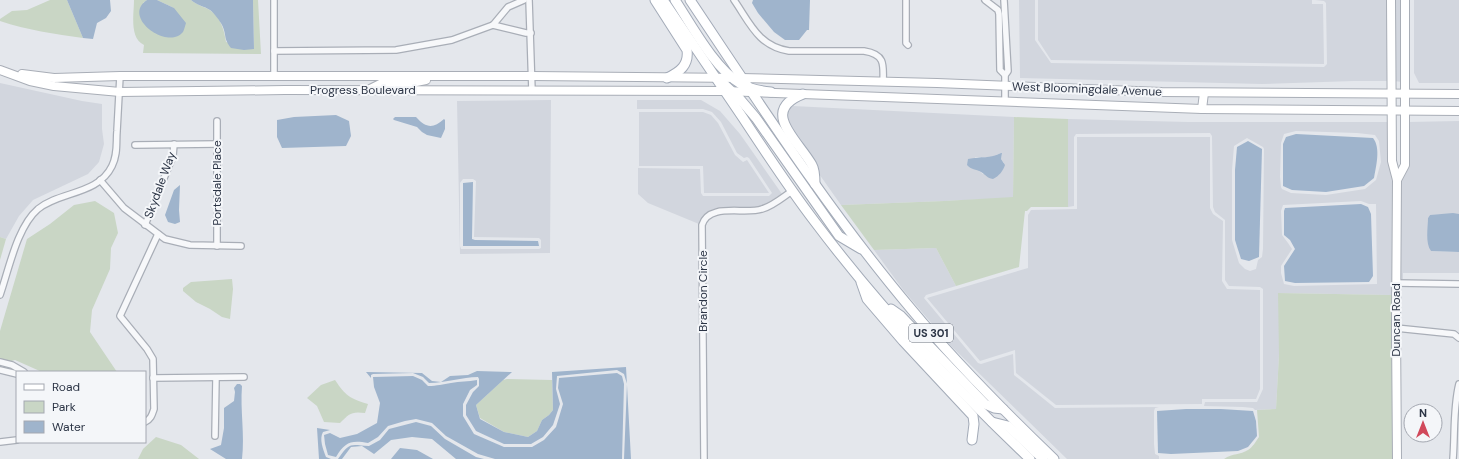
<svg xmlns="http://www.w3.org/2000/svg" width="1459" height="459" font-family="'DM Sans',sans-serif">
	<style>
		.built { fill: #d2d6de; fill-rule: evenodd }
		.green { fill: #c9d6c5 }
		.water { fill: #9fb4cc }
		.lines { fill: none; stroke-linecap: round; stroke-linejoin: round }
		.street-casing { stroke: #a9aeb7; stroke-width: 8 }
		.secondary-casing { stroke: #a9aeb7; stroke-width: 10 }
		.primary-casing { stroke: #a3abb8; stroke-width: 11 }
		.street { stroke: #f7f8fa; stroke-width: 5.5 }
		.secondary { stroke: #fff; stroke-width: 8 }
		.primary { stroke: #fff; stroke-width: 9 }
		.labels { text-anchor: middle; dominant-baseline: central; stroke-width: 4; stroke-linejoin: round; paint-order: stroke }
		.shield { fill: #f4f6f9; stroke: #676e7b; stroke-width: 1 }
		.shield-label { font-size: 11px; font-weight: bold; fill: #2b3445 }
		.street-label { font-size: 12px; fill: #2b3445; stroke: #f4f6f9 }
	</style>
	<rect width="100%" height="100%" fill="#e4e7ec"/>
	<g class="built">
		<path d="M 1019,0 L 1035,0 L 1035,40 L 1051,63 L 1324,67 L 1327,64 L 1326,3 L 1324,1 L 1315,0 L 1388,0 L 1388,81 L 1354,81 L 1262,84 L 1020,78 Z"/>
		<path d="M 1038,0 L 1312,0 L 1312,4 L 1323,4 L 1324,64 L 1051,60 L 1038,40 Z"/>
		<path d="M 1395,0 L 1402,0 L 1402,82 L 1394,81 Z"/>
		<path d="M 1414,0 L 1459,0 L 1459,83 L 1419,83 L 1414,73 Z"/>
		<path d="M 0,83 L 82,101 L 102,104 L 102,129 L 104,144 L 99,162 L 88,174 L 33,200 L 19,216 L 6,239 L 0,237 Z"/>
		<path d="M 551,100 L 550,253 L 460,254 L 457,101 ZM 463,179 L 473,179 L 476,181 L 474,237 L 539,238 L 541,240 L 541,248 L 539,249 L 461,249 L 460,246 L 460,183 Z"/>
		<path d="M 637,100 L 701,100 L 720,111 L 740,134 L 782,194 L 765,205 L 757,207 L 725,207 L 714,209 L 704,215 L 699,224 L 648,203 L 638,194 L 638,168 L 700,169 L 701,193 L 703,196 L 769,196 L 772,193 L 749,158 L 747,157 L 744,158 L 737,153 L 721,122 L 712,112 L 703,109 L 637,109 Z"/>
		<path d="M 793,106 L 1014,117 L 1013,198 L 944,201 L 841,205 L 817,171 L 788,123 L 785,115 ZM 1001,153 L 1002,153 L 1001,159 L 1004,163 L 983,174 L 979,171 L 975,157 L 991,157 Z"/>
		<path d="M 639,112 L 703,112 L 711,115 L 718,123 L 735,155 L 743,162 L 747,160 L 769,193 L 704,193 L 703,166 L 639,166 Z"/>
		<path d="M 1068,119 L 1188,122 L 1388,122 L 1394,183 L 1393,295 L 1279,293 L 1279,355 L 1276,409 L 1255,410 L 1253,408 L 1243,407 L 1204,406 L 1205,402 L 1257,402 L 1263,389 L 1263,289 L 1260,287 L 1229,286 L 1225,280 L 1225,220 L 1215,212 L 1213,207 L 1212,136 L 1210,133 L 1076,134 L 1074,137 L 1074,206 L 1068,207 ZM 1296,131 L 1357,133 L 1375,135 L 1379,141 L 1381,162 L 1376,180 L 1365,189 L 1326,195 L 1291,193 L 1282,189 L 1281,187 L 1280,177 L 1281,143 L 1284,134 ZM 1247,138 L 1263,147 L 1264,149 L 1263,249 L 1262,257 L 1258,260 L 1256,269 L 1250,271 L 1245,269 L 1239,263 L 1232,240 L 1232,170 L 1234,146 ZM 1361,201 L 1369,204 L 1376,204 L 1377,284 L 1294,286 L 1284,284 L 1281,273 L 1281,266 L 1292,249 L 1288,243 L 1282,235 L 1281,211 L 1283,205 Z"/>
		<path d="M 1459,121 L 1459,214 L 1430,215 L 1428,218 L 1428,240 L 1431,251 L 1459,252 L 1459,273 L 1403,273 L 1403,279 L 1399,279 L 1400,183 L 1408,122 Z"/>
		<path d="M 1077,137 L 1210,137 L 1210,208 L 1213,214 L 1223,221 L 1222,281 L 1227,289 L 1260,290 L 1260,389 L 1256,399 L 1202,399 L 1202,404 L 1056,405 L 1016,373 L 1015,350 L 980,361 L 927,298 L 1028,268 L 1028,215 L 1031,210 L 1077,209 Z"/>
		<path d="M 936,248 L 956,286 L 926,295 L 924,298 L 978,363 L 981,364 L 1013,354 L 1014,375 L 1055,408 L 1159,407 L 1155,408 L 1154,411 L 1154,444 L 1155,454 L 1159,456 L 1159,459 L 1067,459 L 950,345 L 904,291 L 874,250 Z"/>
	</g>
	<g class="green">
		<path d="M 50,0 L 67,0 L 83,38 C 55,34 27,30 0,21 L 0,19 L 12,11 L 27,10 Z"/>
		<path d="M 134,0 L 147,0 L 143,3 L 174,8 L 157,0 L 191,0 C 198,6 204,6 211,11 C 221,18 224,30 226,42 L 254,49 L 253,0 L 258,0 L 261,54 L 143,53 L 144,45 C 129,38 134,14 134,0 Z"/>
		<path d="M 1014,117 L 1068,119 L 1068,207 L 1031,207 L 1027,211 L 1025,211 L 1019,267 L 956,286 L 936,248 L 874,250 L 841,205 L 944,201 L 1013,197 Z"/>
		<path d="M 95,201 L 114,213 L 118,233 L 111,248 L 110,269 L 92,310 L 90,332 L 117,372 L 42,372 L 15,360 L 2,364 L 0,363 L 0,331 L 27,239 L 50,224 L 74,205 Z"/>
		<path d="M 0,237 L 6,239 L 0,260 Z"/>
		<path d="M 232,279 L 233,289 L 230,319 L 222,317 L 210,309 L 196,302 L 183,291 L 183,288 L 191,282 Z"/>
		<path d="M 1278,293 L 1393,295 L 1394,459 L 1224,459 C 1233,453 1240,455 1248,450 C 1253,447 1256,441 1259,437 L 1257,410 L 1276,409 L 1279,355 Z"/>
		<path d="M 507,379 L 552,380 L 553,410 L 549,415 L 542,420 L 537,431 L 528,437 L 504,432 L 480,418 L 476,405 L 503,380 Z"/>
		<path d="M 335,380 C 346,396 349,398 368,404 L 365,413 C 351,411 349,414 340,423 L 324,422 L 317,406 L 307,398 L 321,385 Z"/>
		<path d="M 156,437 L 181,445 L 199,459 L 138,459 L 143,449 Z"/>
	</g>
	<g class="water">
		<path d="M 67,0 L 110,0 L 111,11 L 106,18 L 97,23 L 93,39 L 83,38 Z"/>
		<path d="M 147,0 L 157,0 L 174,8 L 186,23 C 185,26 184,30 183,32 C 168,51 121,17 147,0 Z"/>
		<path d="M 191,0 L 253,0 L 254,49 L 244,50 L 231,48 C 223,38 227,35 222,25 C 220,21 214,13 210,10 C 204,6 198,6 191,0 Z"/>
		<path d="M 753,0 L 810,0 L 809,30 L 807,30 L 799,40 L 785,40 L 774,32 L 758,13 L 752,3 Z"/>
		<path d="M 336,115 L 349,121 L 351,136 L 346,146 L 282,148 L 277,137 L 277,120 L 294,117 Z"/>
		<path d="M 395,117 L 416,117 C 426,128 433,129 444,119 L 445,120 L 445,129 L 441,138 L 427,135 L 422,132 L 417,127 L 394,120 L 393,119 Z"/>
		<path d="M 1296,134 L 1373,138 C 1381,148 1376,166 1374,178 L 1364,186 L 1326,192 L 1292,190 L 1283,186 L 1283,144 L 1286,137 Z"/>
		<path d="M 1248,141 L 1262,149 L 1259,257 L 1249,261 L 1241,259 L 1235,240 L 1235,170 L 1237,147 Z"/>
		<path d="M 1001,153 L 1002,153 L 1001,159 L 1005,165 C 1003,171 999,176 993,179 C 987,178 986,175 981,172 C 976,169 971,170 967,165 L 968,159 C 981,156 990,159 1001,153 Z"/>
		<path d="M 473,182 L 472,239 L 475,240 L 538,241 L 539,246 L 463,246 L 463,183 Z"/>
		<path d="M 180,185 L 179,210 L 180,222 L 175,224 L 168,222 L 165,215 L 174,190 Z"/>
		<path d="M 1361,204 L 1368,207 L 1371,214 L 1373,276 L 1369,282 L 1295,283 L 1285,281 L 1284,266 L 1295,249 L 1290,240 L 1284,235 L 1284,211 L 1285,208 Z"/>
		<path d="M 1453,213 L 1459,214 L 1459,252 L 1431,251 C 1425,243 1428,227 1428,218 L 1430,215 Z"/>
		<path d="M 626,367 L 631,459 L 624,459 L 627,384 L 624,374 L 617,370 L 557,376 L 556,389 L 560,404 L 553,425 L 543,437 L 531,444 L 504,444 L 476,431 L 466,415 L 466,405 L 473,392 L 479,386 L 479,379 L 478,377 C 462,377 446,383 429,383 L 423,377 L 413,373 L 373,374 L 371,375 L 371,378 L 366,372 L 422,373 L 432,381 L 441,382 L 450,376 L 468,375 L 477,371 L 512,372 L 476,405 L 480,419 L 504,432 L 528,437 L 537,431 L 542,420 L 549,415 L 553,410 L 552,372 Z"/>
		<path d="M 617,373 L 622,376 L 624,384 L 622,459 L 495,459 L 478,454 L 446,436 L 432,423 L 416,419 L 405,421 L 388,426 L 378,437 L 368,443 C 351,440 345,442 336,457 L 328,455 L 325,444 L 324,435 L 330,433 L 340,438 L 357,434 L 377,423 L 380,403 L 374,387 L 373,377 L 413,376 L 422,380 L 428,386 C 437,386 443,384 451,383 C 460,381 468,382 477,380 L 477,385 L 470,390 L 463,404 L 463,416 L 474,434 L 504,447 L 532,447 L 544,440 L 556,427 L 563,404 L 558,388 L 559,378 Z"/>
		<path d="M 237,384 L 240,384 L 242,386 C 240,410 245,435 242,459 L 226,459 L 210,449 L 221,445 L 224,428 L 224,408 L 234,401 L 235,392 L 234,388 Z"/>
		<path d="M 1186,409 L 1221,409 L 1253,411 L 1256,421 L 1257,436 L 1248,447 L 1238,451 L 1171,454 L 1158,453 L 1157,411 Z"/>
		<path d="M 416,422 L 431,426 L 445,439 L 476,457 L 484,459 L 456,459 L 432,439 L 412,437 L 391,440 L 374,454 L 362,446 L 351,447 L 342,459 L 338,459 C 350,441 351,445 369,446 L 380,440 L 389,429 Z"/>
		<path d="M 317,428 L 330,430 L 323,432 C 319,439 323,449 326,457 L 331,459 L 319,459 Z"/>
		<path d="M 400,448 L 417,450 L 433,459 L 391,459 Z"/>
	</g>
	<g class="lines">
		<defs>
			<g id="street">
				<path d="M 274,0 L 274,76"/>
				<path d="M 529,0 L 532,91"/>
				<path d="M 734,0 C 750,23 758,46 789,51 L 864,51 C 884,54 884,63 883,82"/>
				<path d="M 906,0 L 906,43 L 908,45"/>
				<path d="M 985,0 L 998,10 L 999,14 L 1000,70 L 1005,75"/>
				<path d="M 1004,0 L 1008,71 L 1005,75 L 1005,102"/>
				<path d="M 493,25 L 526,33 L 531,33"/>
				<path d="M 274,51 L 396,50 L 452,40 L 493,25 L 508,7 L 524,0"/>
				<path d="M 135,145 L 217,144"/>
				<path d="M 100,180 L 124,208 L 165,239 L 190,245 L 241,246"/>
				<path d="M 145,225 L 173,156 L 174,144"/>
				<path d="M 217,246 L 217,121"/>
				<path d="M 1396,283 L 1459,284"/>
				<path d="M 0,295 C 9,269 17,227 38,209 C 60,191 98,195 112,166 C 118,154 116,143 117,131 C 118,112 119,94 120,76"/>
				<path d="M 1396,328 L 1454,334 L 1459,338"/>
				<path d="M 0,362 L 12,365 L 24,372"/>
				<path d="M 0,370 L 17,374"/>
				<path d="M 153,378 L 244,377"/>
				<path d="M 145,422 C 151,419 152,415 154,409 L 153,359 L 147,349 L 120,316 L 158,234"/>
				<path d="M 215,436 L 216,378"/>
				<path d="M 0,442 L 17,440"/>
				<path d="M 704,459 L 702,225 C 709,202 745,215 762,209 C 773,206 783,197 792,191"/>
				<path d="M 1453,459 C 1455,434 1453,408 1459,384"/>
			</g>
			<g id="secondary">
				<path d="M 1391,0 L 1392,161 L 1397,180 L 1396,328 L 1397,459"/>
				<path d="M 0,70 L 30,81 L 54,86 L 120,92 L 285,90 L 724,91 L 1202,109 L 1459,111"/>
				<path d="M 22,74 L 54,78 L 120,76 L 532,76 L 741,78 L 937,83 L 1162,92 L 1459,94"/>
				<path d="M 370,89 L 382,83 L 411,83 L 426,80"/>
				<path d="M 1202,109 L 1204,93"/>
				<path d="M 1397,180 L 1405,165 L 1405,0"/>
			</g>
			<g id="primary">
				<path d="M 655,0 L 687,50 C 689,65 680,72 667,78"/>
				<path d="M 663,0 C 689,39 716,78 743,118 C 766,153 789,188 815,222 C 879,307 953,386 1030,459"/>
				<path d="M 675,0 C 692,26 715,69 741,84 C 750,89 761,91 771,92"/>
				<path d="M 690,0 C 761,106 830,213 912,310 C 956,363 1005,412 1054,459"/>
				<path d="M 725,85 L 739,98 L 756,118 L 839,236 L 861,249"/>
				<path d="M 803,94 C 759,111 798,140 812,165 C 815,170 815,178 815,184"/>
				<path d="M 861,282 L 867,299 L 903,341 L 973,416 L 974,424 L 972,440"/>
				<path d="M 891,309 L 901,316 L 985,404 L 994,408 L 1003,409"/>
				<path d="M 992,422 L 1008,426 L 1043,459"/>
			</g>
		</defs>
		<use href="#street" class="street-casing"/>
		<use href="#secondary" class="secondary-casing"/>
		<use href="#primary" class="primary-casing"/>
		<use href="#street" class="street"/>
		<use href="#secondary" class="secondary"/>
		<use href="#primary" class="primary"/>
	</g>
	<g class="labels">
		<rect class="shield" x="909" y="324" width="44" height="18" rx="3"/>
		<g class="shield-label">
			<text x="931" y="333">US 301</text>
		</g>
		<g class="street-label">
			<text transform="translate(1087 89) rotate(2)">West Bloomingdale Avenue</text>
			<text x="363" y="90">Progress Boulevard</text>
			<text transform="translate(217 183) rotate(-90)">Portsdale Place</text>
			<text transform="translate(160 185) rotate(-70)">Skydale Way</text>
			<text transform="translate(703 291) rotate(-90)">Brandon Circle</text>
			<text transform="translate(1396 320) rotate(-90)">Duncan Road</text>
		</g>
	</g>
	<rect x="16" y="371" width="130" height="72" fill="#f4f6f9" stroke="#a4a8b1"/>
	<rect x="24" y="384" width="20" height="6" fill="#ffffff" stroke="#a4a8b1"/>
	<text x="52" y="391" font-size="12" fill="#2b3445">Road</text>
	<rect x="24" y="401" width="20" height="12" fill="#c9d6c5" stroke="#a4a8b1"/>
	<text x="52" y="411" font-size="12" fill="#2b3445">Park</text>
	<rect x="24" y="421" width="20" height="12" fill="#9fb4cc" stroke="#a4a8b1"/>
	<text x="52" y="431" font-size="12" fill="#2b3445">Water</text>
	<g transform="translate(1423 423)"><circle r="19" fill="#f4f6f9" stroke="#a4a8b1"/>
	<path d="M0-3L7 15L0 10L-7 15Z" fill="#d1495b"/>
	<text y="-6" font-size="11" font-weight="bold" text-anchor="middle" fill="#2b3445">N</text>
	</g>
</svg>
